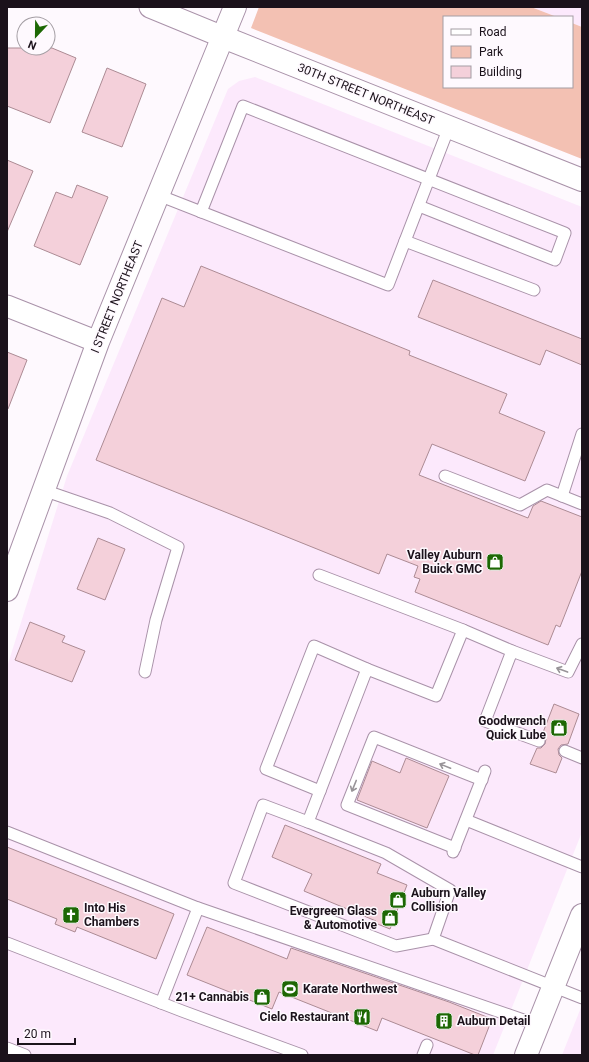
<svg xmlns="http://www.w3.org/2000/svg" width="589" height="1062" font-family="Roboto,sans-serif">
	<style>
		.built { fill: #fce9fc }
		.green { fill: #f3c1b3 }
		.building { fill: #f4d0da; stroke: #ac8b94 }
		.lines { fill: none; stroke-linecap: round; stroke-linejoin: round }
		.lane-casing { stroke: #a992a9; stroke-width: 13 }
		.street-casing { stroke: #a992a9; stroke-width: 23 }
		.secondary-casing { stroke: #a992a9; stroke-width: 24 }
		.lane { stroke: #fff; stroke-width: 11 }
		.street { stroke: #fff; stroke-width: 21 }
		.secondary { stroke: #fff; stroke-width: 22 }
		.oneway { stroke: #989498 }
		.labels { text-anchor: middle; dominant-baseline: central; stroke-width: 3; stroke-linejoin: round; paint-order: stroke }
		.street-label { font-size: 12px; fill: #1b121b; stroke: #fef9fe }
		.poi-label { font-size: 12px; font-weight: bold; fill: #1b121b; stroke: #fef9fe; text-anchor: end }
	</style>
	<rect width="100%" height="100%" fill="#fef9fe"/>
	<g class="built">
		<path d="M 531,7 L 582,7 L 582,27 L 572,23 L 572,17 L 557,17 Z"/>
		<path d="M 255,77 L 582,207 L 582,832 L 493,1055 L 7,1055 L 7,667 L 67,476 L 228,89 L 239,81 Z"/>
		<path d="M 582,1005 L 582,1055 L 562,1055 Z"/>
	</g>
	<path class="green" d="M 259,7 L 531,7 L 557,17 L 444,17 L 444,87 L 572,87 L 572,23 L 582,27 L 582,159 L 251,28 Z"/>
	<g class="building">
		<path d="M 7,48 L 52,48 L 76,58 L 50,123 L 7,106 Z"/>
		<path d="M 107,68 L 146,84 L 122,147 L 82,132 Z"/>
		<path d="M 7,160 L 33,171 L 7,232 Z"/>
		<path d="M 77,185 L 108,197 L 80,265 L 34,246 L 56,192 L 72,198 Z"/>
		<path d="M 201,266 L 410,351 L 409,355 L 507,394 L 499,413 L 545,432 L 525,481 L 432,444 L 419,475 L 528,518 L 533,506 L 541,501 L 582,517 L 582,571 L 560,627 L 556,625 L 548,645 L 415,592 L 420,579 L 414,577 L 418,566 L 387,554 L 379,574 L 96,460 L 162,298 L 184,307 Z"/>
		<path d="M 433,280 L 582,339 L 582,365 L 546,350 L 540,365 L 418,317 Z"/>
		<path d="M 7,352 L 27,360 L 8,409 L 7,409 Z"/>
		<path d="M 98,538 L 125,549 L 105,600 L 77,589 Z"/>
		<path d="M 30,622 L 65,636 L 62,642 L 85,651 L 72,682 L 15,660 Z"/>
		<path d="M 554,704 L 579,714 L 568,744 L 561,745 L 558,749 L 559,755 L 562,758 L 556,773 L 530,764 L 537,748 L 541,748 L 545,744 L 546,739 L 542,735 Z"/>
		<path d="M 406,758 L 449,776 L 427,828 L 357,800 L 372,761 L 400,773 Z"/>
		<path d="M 285,825 L 381,864 L 377,873 L 407,885 L 390,929 L 375,923 L 376,921 L 304,891 L 312,874 L 272,857 Z"/>
		<path d="M 7,847 L 174,914 L 156,959 L 77,927 L 75,932 L 55,924 L 57,919 L 7,899 Z"/>
		<path d="M 207,927 L 287,959 L 291,948 L 449,1002 L 492,1019 L 478,1055 L 475,1055 L 382,1018 L 377,1031 L 279,992 L 272,1009 L 187,975 Z"/>
	</g>
	<g class="lines">
		<defs>
			<g id="lane">
				<path d="M 158,195 L 388,285 L 449,127"/>
				<path d="M 201,212 L 243,106 L 565,233 L 555,260 L 419,206"/>
				<path d="M 405,241 L 534,290"/>
				<path d="M 445,476 L 520,505 L 547,490 L 582,504"/>
				<path d="M 43,490 L 110,513 L 178,547 L 156,620 L 145,672"/>
				<path d="M 562,496 L 582,434"/>
				<path d="M 319,575 L 463,630 L 436,696 L 367,669 L 308,822 L 386,853 L 450,890 L 433,939 L 582,998"/>
				<path d="M 463,630 L 512,651"/>
				<path d="M 539,741 L 485,721 L 512,651 L 568,672 L 582,644"/>
				<path d="M 565,751 L 582,758"/>
				<path d="M 320,791 L 266,769 L 314,646 L 367,669"/>
				<path d="M 466,820 L 582,867"/>
				<path d="M 308,822 L 263,805 L 234,883 L 396,946 L 433,939"/>
				<path d="M 7,832 L 198,908 L 161,1003"/>
				<path d="M 455,848 L 347,805 L 374,737 L 482,780"/>
				<path d="M 453,852 L 485,771"/>
				<path d="M 198,908 L 538,1025"/>
				<path d="M 7,943 L 182,1011 L 302,1055"/>
				<path d="M 7,1048 L 25,1055"/>
				<path d="M 423,1055 L 427,1045"/>
			</g>
			<g id="street">
				<path d="M 150,7 L 223,37"/>
				<path d="M 7,306 L 98,342"/>
			</g>
			<g id="secondary">
				<path d="M 223,37 L 582,180"/>
				<path d="M 7,590 L 98,342 L 235,7"/>
				<path d="M 526,1055 L 582,915"/>
			</g>
		</defs>
		<use href="#lane" class="lane-casing"/>
		<use href="#street" class="street-casing"/>
		<use href="#secondary" class="secondary-casing"/>
		<use href="#lane" class="lane"/>
		<use href="#street" class="street"/>
		<use href="#secondary" class="secondary"/>
	</g>
	<defs><path id="oneway-shaft" d="M-6 0H5M1.5-3L5.5 0L1.5 3" fill="none" stroke-width="1.6" stroke-linecap="round" stroke-linejoin="round"/></defs>
	<g class="oneway">
		<use href="#oneway-shaft" transform="translate(562 670) rotate(-160)"/>
		<use href="#oneway-shaft" transform="translate(445 766) rotate(-158)"/>
		<use href="#oneway-shaft" transform="translate(354 786) rotate(112)"/>
	</g>
	<defs>
		<symbol id="shop-square" viewBox="-11 -11 22 22"><rect x="-9" y="-9" width="18" height="18" rx="4" fill="#1d6804" stroke="#fef9fe"/><path d="M-5-2.5h2.3a2.7 3.5 0 0 1 5.4 0H5L5.5 6h-11ZM-1.5-2.5h3a1.5 2.3 0 0 0-3 0Z" fill="#fff"/></symbol>
		<symbol id="church-square" viewBox="-11 -11 22 22"><rect x="-9" y="-9" width="18" height="18" rx="4" fill="#1d6804" stroke="#fef9fe"/><path d="M-1.2-6h2.4v3.5h3.3v2.4h-3.3V6h-2.4V-.1h-3.3v-2.4h3.3Z" fill="#fff"/></symbol>
		<symbol id="stadium-square" viewBox="-11 -11 22 22"><rect x="-9" y="-9" width="18" height="18" rx="4" fill="#1d6804" stroke="#fef9fe"/><path d="M0-5a6.5 5 0 1 0 0 10a6.5 5 0 1 0 0-10ZM-3.5-1.8h7v3.6h-7Z" fill="#fff"/></symbol>
		<symbol id="restaurant-square" viewBox="-11 -11 22 22"><rect x="-9" y="-9" width="18" height="18" rx="4" fill="#1d6804" stroke="#fef9fe"/><path d="M-5-6h1v4h1v-4h1v4h1v-4h1v5L-1.5 .5V6h-2V.5L-5-1ZM5-6V6H3V1.5H1.5Q1.5-4 5-6Z" fill="#fff"/></symbol>
		<symbol id="building-square" viewBox="-11 -11 22 22"><rect x="-9" y="-9" width="18" height="18" rx="4" fill="#1d6804" stroke="#fef9fe"/><path d="M-4-6H4V6H1V3H-1V6H-4ZM-2.5-4.3h1.7v1.8h-1.7ZM.8-4.3h1.7v1.8H.8ZM-2.5-1h1.7V.8h-1.7ZM.8-1h1.7V.8H.8Z" fill="#fff"/></symbol>
	</defs>
	<g fill-rule="evenodd">
		<use href="#shop-square" x="485" y="552" width="20" height="20"/>
		<use href="#shop-square" x="549" y="718" width="20" height="20"/>
		<use href="#shop-square" x="388" y="890" width="20" height="20"/>
		<use href="#church-square" x="61" y="905" width="20" height="20"/>
		<use href="#shop-square" x="380" y="908" width="20" height="20"/>
		<use href="#stadium-square" x="280" y="979" width="20" height="20"/>
		<use href="#shop-square" x="252" y="987" width="20" height="20"/>
		<use href="#restaurant-square" x="352" y="1007" width="20" height="20"/>
		<use href="#building-square" x="434" y="1011" width="20" height="20"/>
	</g>
	<g class="labels">
		<g class="street-label">
			<text transform="translate(366 94) rotate(22)">30TH STREET NORTHEAST</text>
			<text transform="translate(117 297) rotate(-68)">I STREET NORTHEAST</text>
		</g>
		<g class="poi-label">
			<text x="482" y="555">Valley Auburn<tspan x="482" dy="14">Buick GMC</tspan></text>
			<text x="546" y="721">Goodwrench<tspan x="546" dy="14">Quick Lube</tspan></text>
			<text x="411" y="893" text-anchor="start">Auburn Valley<tspan x="411" dy="14">Collision</tspan></text>
			<text x="84" y="908" text-anchor="start">Into His<tspan x="84" dy="14">Chambers</tspan></text>
			<text x="377" y="911">Evergreen Glass<tspan x="377" dy="14">&amp; Automotive</tspan></text>
			<text x="303" y="989" text-anchor="start">Karate Northwest</text>
			<text x="249" y="997">21+ Cannabis</text>
			<text x="349" y="1017">Cielo Restaurant</text>
			<text x="457" y="1021" text-anchor="start">Auburn Detail</text>
		</g>
	</g>
	<rect width="589" height="1062" fill="none" stroke="#1b121b" stroke-width="16"/>
	<rect x="443" y="16" width="130" height="72" fill="#fef9fe" stroke="#a39da3"/>
	<rect x="451" y="29" width="20" height="6" fill="#ffffff" stroke="#a39da3"/>
	<text x="479" y="36" font-size="12" fill="#1b121b">Road</text>
	<rect x="451" y="46" width="20" height="12" fill="#f3c1b3" stroke="#a39da3"/>
	<text x="479" y="56" font-size="12" fill="#1b121b">Park</text>
	<rect x="451" y="66" width="20" height="12" fill="#f4d0da" stroke="#a39da3"/>
	<text x="479" y="76" font-size="12" fill="#1b121b">Building</text>
	<g transform="translate(36 36) rotate(202)"><circle r="19" fill="#fef9fe" stroke="#a39da3"/>
	<path d="M0-3L7 15L0 10L-7 15Z" fill="#1d6804"/>
	<text y="-6" font-size="11" font-weight="bold" text-anchor="middle" fill="#1b121b">N</text>
	</g>
	<path d="M18 1038v6h57v-6" fill="none" stroke="#1b121b" stroke-width="2"/>
	<text x="24" y="1038" font-size="12" fill="#1b121b" stroke="#fef9fe" stroke-width="3" paint-order="stroke">20 m</text>
</svg>
